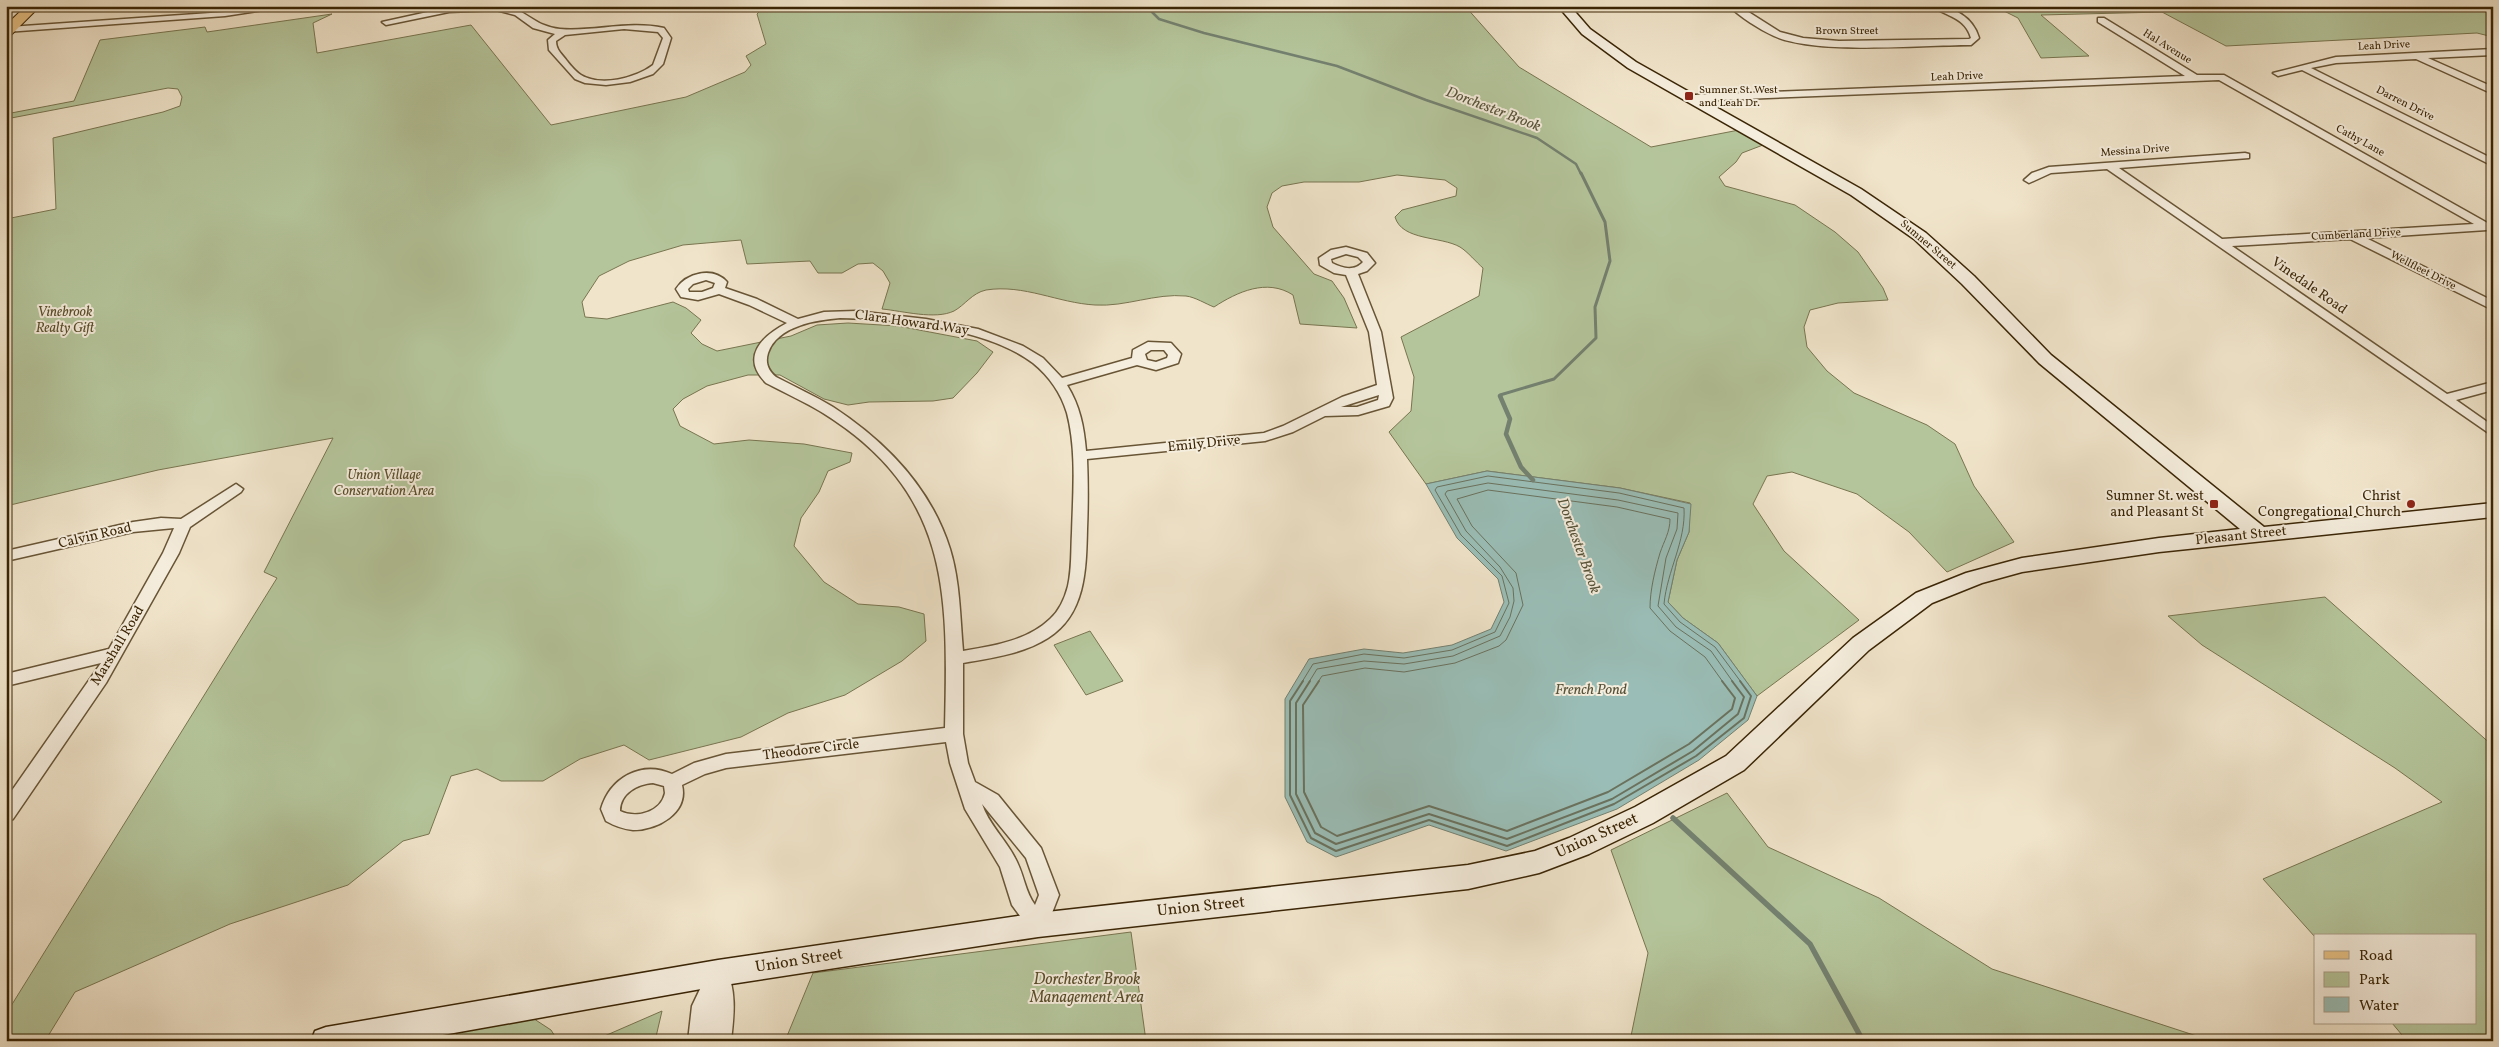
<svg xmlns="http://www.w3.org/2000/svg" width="2499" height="1047" font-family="Vollkorn,serif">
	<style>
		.green { fill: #b5c59b; stroke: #787550 }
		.water { fill: #9abeb7; stroke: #748170 }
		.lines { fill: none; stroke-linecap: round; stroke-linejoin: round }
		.shore-far1 { stroke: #6a725e; stroke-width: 1 }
		.shore { stroke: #6a725e; stroke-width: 2 }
		.stream-far3 { stroke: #748170; stroke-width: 2.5 }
		.stream-far2 { stroke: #748170; stroke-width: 3 }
		.stream-far1 { stroke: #748170; stroke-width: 4.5 }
		.stream { stroke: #748170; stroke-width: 5.5 }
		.minor-casing { stroke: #685536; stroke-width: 3 }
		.secondary-casing { stroke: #3a2505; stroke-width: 3 }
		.primary-casing { stroke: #3a2505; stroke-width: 2 }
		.minor { fill: #f5eddd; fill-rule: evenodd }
		.secondary { fill: #f5eddd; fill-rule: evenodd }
		.primary { fill: #e8c285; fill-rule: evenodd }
		.poi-dot { fill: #8f2418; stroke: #f5eddd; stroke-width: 2 }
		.labels { text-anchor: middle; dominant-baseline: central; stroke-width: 4; stroke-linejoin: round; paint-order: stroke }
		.far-street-label { font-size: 11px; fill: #3a2505; stroke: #f5eddd }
		.far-poi-label { font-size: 11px; fill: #3a2505; stroke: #f5eddd; text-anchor: start }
		.street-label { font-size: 14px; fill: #3a2505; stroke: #f5eddd }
		.park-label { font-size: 14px; font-style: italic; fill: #594d2a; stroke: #f5eddd }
		.poi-label { font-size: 14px; fill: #3a2505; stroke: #f5eddd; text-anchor: end }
		.water-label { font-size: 15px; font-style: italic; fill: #57533a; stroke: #f5eddd }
		.near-street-label { font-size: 16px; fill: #3a2505; stroke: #f5eddd }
		.near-park-label { font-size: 16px; font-style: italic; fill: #594d2a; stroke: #f5eddd }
	</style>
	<rect width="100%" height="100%" fill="#f0e4ca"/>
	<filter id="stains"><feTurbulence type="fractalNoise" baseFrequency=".004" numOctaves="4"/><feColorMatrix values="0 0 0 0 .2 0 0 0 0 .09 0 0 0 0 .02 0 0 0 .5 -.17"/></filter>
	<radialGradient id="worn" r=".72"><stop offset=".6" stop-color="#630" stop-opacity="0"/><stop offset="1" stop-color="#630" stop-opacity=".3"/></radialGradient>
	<g class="green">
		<path d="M 762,6 L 1465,6 L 1519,67 L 1651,147 L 1739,130 L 1763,145 L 1742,153 L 1736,162 L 1719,177 L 1725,186 L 1795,205 L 1835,232 L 1858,252 L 1883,288 L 1888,300 L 1838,303 L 1810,310 L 1804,327 L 1807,347 L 1827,371 L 1854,393 L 1927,425 L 1955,444 L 1974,486 L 2014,542 L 1947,572 L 1909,532 L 1857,494 L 1792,472 L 1767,476 L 1753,504 L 1784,551 L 1859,620 L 1757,696 L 1718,643 L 1683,618 L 1668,602 L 1677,560 L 1689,532 L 1690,503 L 1620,488 L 1487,471 L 1426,484 L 1389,432 L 1411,411 L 1414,377 L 1401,337 L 1479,296 L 1483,268 C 1476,262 1468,252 1460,247 C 1441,236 1402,241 1395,217 L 1402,210 L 1456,196 L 1457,188 L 1445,180 L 1397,175 L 1359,182 L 1304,182 L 1282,186 L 1272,193 L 1267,207 L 1273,227 L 1314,274 L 1332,281 L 1344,298 L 1357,328 L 1300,324 L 1293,295 C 1267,278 1237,292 1214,307 C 1206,304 1195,297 1186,296 C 1155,293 1126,307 1095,305 C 1058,303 1024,284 986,290 C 972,293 965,305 954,311 C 935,320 903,311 882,309 L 890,283 L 883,271 L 873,263 L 858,264 L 842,273 L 818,273 L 810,261 L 747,264 L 741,240 L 683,245 L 629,261 L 599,276 L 582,302 L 585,317 L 607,319 L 673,302 L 686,308 L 701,320 L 691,333 L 702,344 L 717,351 L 791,336 L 817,325 L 848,323 L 898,326 L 977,341 L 993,352 L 977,373 L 953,398 L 933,401 L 869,402 L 848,405 L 824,399 L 780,375 L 748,375 L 707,386 L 683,399 L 673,409 L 680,426 L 714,444 L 749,440 L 804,444 L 852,453 L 850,462 L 828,471 L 819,492 L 801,518 L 794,546 L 824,582 L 858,604 L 899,607 L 924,614 L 926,641 L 902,661 L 845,695 L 788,713 L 741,737 L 649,760 L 624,745 L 580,759 L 543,781 L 501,781 L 477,769 L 451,776 L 429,834 L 403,841 L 348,885 L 230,924 L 75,992 L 45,1041 L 6,1041 L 6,1014 L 277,578 L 264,572 L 333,438 L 158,470 L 6,506 L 6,219 L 56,209 L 53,138 L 163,112 L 180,106 L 182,97 L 178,89 L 168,88 L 6,119 L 6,114 L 74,101 L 100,40 L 205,27 L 207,32 L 332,14 L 313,23 L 317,53 L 471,25 L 551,125 L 686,97 L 745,72 L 751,65 L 746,56 L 766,44 L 757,14 L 763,8 Z"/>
		<path d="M 1994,6 L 2493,6 L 2493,37 L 2477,33 L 2226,46 L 2162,12 L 2041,15 L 2089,56 L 2041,58 L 2018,18 Z"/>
		<path d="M 2325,597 L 2493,746 L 2493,1041 L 2407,1041 L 2392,1023 L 2475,1023 L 2475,936 L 2315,937 L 2263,879 L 2442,802 L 2395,768 L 2202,645 L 2168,616 Z"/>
		<path d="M 1090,631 L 1123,681 L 1086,695 L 1054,645 Z"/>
		<path d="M 1727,793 L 1768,847 L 1879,898 L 1992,969 L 2212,1041 L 1630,1041 L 1648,953 L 1611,850 Z"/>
		<path d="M 1131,932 L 1146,1041 L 785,1041 L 813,973 Z"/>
		<path d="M 522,1011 L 551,1030 L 558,1041 L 454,1041 L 464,1018 Z"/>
		<path d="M 662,1011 L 655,1041 L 593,1041 Z"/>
	</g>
	<path class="water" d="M 1487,471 L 1620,488 L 1691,504 L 1689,532 L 1677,560 L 1668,602 L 1683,618 L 1718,643 L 1757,696 L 1748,720 L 1699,760 L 1617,809 L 1506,851 L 1429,825 L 1336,857 L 1307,842 L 1285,797 L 1285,699 L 1309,659 L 1364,649 L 1403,653 L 1452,645 L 1491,629 L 1504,602 L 1498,579 L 1457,538 L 1426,484 Z"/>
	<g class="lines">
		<g class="shore-far1">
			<path d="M 1302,682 L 1313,664 L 1364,654 L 1404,658 L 1452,650 L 1495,632 L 1509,603 L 1502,576 L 1461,535 L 1435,490 L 1437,487 L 1488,476 L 1619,493 L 1684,508 C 1686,541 1667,571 1664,604 L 1680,622 L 1715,647 L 1741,682"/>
			<path d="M 1309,682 L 1317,669 L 1364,661 L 1404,664 L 1453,656 L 1500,636 L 1510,617 L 1514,601 L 1513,588 L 1500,567 L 1466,531 L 1445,494 L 1447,491 L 1488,483 L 1618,500 L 1678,513 L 1677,529 L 1666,558 L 1658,606 L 1676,627 L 1711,651 L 1733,682"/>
			<path d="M 1318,682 L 1322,676 L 1365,668 L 1404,672 L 1455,663 L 1499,646 L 1506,640 L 1523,605 L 1516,573 L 1472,526 L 1457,499 L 1488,490 L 1617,507 L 1670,519 C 1670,532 1664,541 1660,553 C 1655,570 1650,590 1650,608 L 1670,631 L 1705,657 L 1723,682"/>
		</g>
		<g class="shore">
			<path d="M 1303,681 L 1290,701 L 1290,795 L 1311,838 L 1336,851 L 1429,820 L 1507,846 L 1614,804 L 1696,756 L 1744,718 L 1751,696 L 1740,681"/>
			<path d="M 1310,681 L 1296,703 L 1296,794 L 1315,833 L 1336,844 L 1429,814 L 1507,839 L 1612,799 L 1693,751 L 1738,714 L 1744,697 L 1732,681"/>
			<path d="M 1319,681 L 1303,705 L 1304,792 L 1321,827 L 1337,836 L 1429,806 L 1507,831 L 1608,792 L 1689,744 L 1732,709 L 1735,698 L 1722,681"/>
		</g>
		<path class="stream-far3" d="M 1160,6 L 1150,10 L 1159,19 L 1204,33 L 1337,66 L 1426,100 L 1537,138 L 1576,164 L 1581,174"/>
		<path class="stream-far2" d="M 1501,397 L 1500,395 L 1554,379 L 1596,338 L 1595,307 L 1610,261 L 1605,222 L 1581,173"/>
		<path class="stream-far1" d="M 1500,396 L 1510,419 L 1506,434 L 1521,467 L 1533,480"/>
		<path class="stream" d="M 1673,818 L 1810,944 L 1863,1041"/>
		<defs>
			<g id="minor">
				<path d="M 265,6 L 290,6 L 225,16 L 6,32 L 6,28 L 9,27 L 225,12 Z"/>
				<path d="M 504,6 C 527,10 535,27 560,29 C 595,32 628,20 664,28 L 671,38 L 663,64 L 653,74 L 630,82 L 606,85 L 585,83 L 575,79 L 549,50 L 548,40 L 555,34 L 533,28 L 515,15 L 496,10 L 449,12 L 386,25 L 382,22 L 455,6 ZM 624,29 L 658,32 L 663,38 L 653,65 C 636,78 601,87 581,75 C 576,72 571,66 567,61 C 562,54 556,50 556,41 L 565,35 Z"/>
				<path d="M 1729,6 L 1739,6 L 1780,32 L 1803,38 L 1839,41 L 1969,39 L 1971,38 C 1965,17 1947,17 1932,6 C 1953,6 1973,17 1979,38 L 1971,45 C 1921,45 1816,55 1774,36 C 1759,29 1740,17 1729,6 Z"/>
				<path d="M 1850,6 L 1881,6 C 1874,10 1857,10 1850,6 Z"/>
				<path d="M 2098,18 L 2104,18 L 2197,75 L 2224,75 L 2491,225 L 2493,227 L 2487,230 L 2366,238 L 2493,301 L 2493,310 L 2350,239 L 2232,246 L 2447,394 L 2493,382 L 2493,390 L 2456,400 L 2493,426 L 2493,436 L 2107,169 L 2051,173 L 2029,183 L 2024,180 L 2032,173 L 2049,167 L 2245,153 L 2249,154 L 2249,158 L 2119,168 L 2222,239 L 2474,224 L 2219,80 L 1693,101 L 1688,98 L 1693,95 L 2185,76 L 2098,22 Z"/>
				<path d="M 2493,49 L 2493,55 L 2428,58 L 2493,87 L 2493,94 L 2416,59 L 2336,63 L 2311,68 L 2493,159 L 2493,166 L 2302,70 L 2278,76 L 2273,73 L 2336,57 Z"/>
				<path d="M 1346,247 L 1367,253 L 1375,263 L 1367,271 L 1358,274 L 1381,332 L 1393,398 L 1389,406 L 1358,415 L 1325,416 L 1293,432 L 1265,441 L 1087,459 C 1088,483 1088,505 1087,529 C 1086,569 1086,614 1048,638 C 1023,654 991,658 963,663 L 963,734 L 968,763 L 975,782 L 998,795 L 1041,848 L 1059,895 L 1045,931 L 1038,934 L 1031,931 L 1012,905 L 1000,867 L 965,809 L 950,763 L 946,742 L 726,768 L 705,774 L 682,785 C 689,813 657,830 633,830 C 623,829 615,826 606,821 L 601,809 C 610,778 641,760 672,774 L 694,763 L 726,754 L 945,728 C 948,593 951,493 823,413 C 805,402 785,393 766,383 C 740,357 762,336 787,323 L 749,305 L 719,294 L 698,300 L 681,297 L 676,289 C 686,273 713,266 727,282 L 725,288 L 757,299 L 798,319 L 824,312 L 856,311 L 926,319 L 978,329 L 1023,346 L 1043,358 L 1062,378 L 1132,358 L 1133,350 L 1148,342 L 1171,343 L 1181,354 L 1178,363 L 1156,370 L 1137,365 L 1067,385 C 1080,406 1084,427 1086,451 L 1264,433 L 1283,426 L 1342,397 L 1377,385 L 1369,332 L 1346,275 L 1334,273 L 1320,265 L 1319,258 L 1331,250 ZM 1346,254 L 1358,257 L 1363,262 C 1354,272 1342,268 1332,263 L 1331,259 ZM 706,280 L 715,283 L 713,288 L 702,292 L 689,292 L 688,289 L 693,284 ZM 840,318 C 897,319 987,328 1033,363 C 1049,376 1061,393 1067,413 C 1077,451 1073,494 1072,533 C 1071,550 1072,569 1068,586 C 1065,598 1059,611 1050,619 C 1027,641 993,646 963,651 C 960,617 960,581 950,549 C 931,488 885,441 833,407 C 815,396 795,387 776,377 C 768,370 765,363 768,353 C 777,326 816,320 840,318 ZM 1151,350 L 1164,350 L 1168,355 L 1167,358 L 1156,362 L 1147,360 L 1145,354 ZM 1379,395 L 1378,400 L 1357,407 L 1341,407 ZM 653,783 L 664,786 L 665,793 C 661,812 637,819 620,811 C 620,793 638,784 653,783 ZM 982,804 L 1026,858 L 1039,895 L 1035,905 C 1025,892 1024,874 1015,858 C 1006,840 988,823 982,804 Z"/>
				<path d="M 236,484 L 243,489 L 241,492 L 190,527 L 179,553 L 106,683 L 13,819 L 6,822 L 6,799 L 101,663 L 6,686 L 6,674 L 109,649 L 163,553 L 174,528 L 133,532 L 6,561 L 6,551 L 133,522 L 161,518 L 181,519 Z"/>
				<path d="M 718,964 L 725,966 C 737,991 734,1014 731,1041 L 688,1041 L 692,1006 L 711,966 Z"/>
			</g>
			<path id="secondary" d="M 1558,6 L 1570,6 L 1590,29 L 1636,62 L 1861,189 L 1926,233 L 1974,276 L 2051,355 L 2264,527 L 2493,503 L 2493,517 L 2159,552 L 2022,572 L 1982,583 L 1932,603 L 1869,650 L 1744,770 L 1653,823 L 1589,854 L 1539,873 L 1468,889 L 1038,937 L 718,986 L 409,1041 L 311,1041 L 315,1031 L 326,1027 L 718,960 L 1038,913 L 1468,865 L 1535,851 L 1569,838 L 1635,807 L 1726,756 L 1853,638 L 1916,593 L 1966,573 L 2022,558 L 2159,538 L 2240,529 L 2039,363 L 1962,284 L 1914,239 L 1851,195 L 1628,68 L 1582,34 Z"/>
			<path id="primary" d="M 26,6 L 40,6 L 11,35 L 6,36 L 6,25 Z"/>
		</defs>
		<use href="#minor" class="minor-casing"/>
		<use href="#secondary" class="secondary-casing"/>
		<use href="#primary" class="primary-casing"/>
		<use href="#minor" class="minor"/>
		<use href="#secondary" class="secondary"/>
		<use href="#primary" class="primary"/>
	</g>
	<g class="poi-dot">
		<rect x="1684" y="91" width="10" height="10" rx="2.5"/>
		<rect x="2209" y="499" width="10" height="10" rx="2.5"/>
		<circle cx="2411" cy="504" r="5"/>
	</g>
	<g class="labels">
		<g class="far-street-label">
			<text x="1847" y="31">Brown Street</text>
			<text transform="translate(2384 46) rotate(-3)">Leah Drive</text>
			<text transform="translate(2167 47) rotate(32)">Hal Avenue</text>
			<text transform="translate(1957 77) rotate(-2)">Leah Drive</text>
			<text transform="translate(2405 104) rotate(27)">Darren Drive</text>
			<text transform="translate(2360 141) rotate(29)">Cathy Lane</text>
			<text transform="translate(2135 151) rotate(-4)">Messina Drive</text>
			<text transform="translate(2356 235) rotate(-3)">Cumberland Drive</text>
			<text transform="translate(1928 245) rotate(40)">Sumner Street</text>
			<text transform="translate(2423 271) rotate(27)">Wellfleet Drive</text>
		</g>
		<g class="far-poi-label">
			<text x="1699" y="90">Sumner St. West<tspan x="1699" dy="13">and Leah Dr.</tspan></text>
		</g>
		<g class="street-label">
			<text transform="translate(2309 286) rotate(35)">Vinedale Road</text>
			<text transform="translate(912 323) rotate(8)">Clara Howard Way</text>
			<text transform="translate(1204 444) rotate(-6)">Emily Drive</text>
			<text transform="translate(95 536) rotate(-13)">Calvin Road</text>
			<text transform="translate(2241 536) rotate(-6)">Pleasant Street</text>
			<text transform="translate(118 646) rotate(-59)">Marshall Road</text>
			<text transform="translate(811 750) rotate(-7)">Theodore Circle</text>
		</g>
		<g class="park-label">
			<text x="65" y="312">Vinebrook<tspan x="65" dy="16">Realty Gift</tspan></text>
			<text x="384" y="475">Union Village<tspan x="384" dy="16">Conservation Area</tspan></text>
		</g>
		<g class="poi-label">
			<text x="2204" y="496">Sumner St. west<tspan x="2204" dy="16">and Pleasant St</tspan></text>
			<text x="2401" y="496">Christ<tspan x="2401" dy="16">Congregational Church</tspan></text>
		</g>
		<g class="water-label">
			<text transform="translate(1493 110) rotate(21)">Dorchester Brook</text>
			<text transform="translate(1578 546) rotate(70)">Dorchester Brook</text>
			<text x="1591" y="690">French Pond</text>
		</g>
		<g class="near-street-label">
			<text transform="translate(1597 836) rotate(-24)">Union Street</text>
			<text transform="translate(1201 907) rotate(-6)">Union Street</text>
			<text transform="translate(799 961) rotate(-9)">Union Street</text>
		</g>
		<g class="near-park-label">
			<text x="1087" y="980">Dorchester Brook<tspan x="1087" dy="18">Management Area</tspan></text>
		</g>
	</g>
	<rect width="2499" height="1047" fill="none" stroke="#f0e4ca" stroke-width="25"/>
	<rect x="8" y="8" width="2484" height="1032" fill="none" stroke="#3a2505" stroke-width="2.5"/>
	<rect x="12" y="12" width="2474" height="1022" fill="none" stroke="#3a2505"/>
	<rect x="2314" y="934" width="162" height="90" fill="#f5eddd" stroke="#aa9d87"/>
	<rect x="2324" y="951" width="25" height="8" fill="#e8c285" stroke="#aa9d87"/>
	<text x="2359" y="960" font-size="15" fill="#3a2505">Road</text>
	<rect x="2324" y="972" width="25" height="15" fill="#b5c59b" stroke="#aa9d87"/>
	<text x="2359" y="984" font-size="15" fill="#3a2505">Park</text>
	<rect x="2324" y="997" width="25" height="15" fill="#9abeb7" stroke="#aa9d87"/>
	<text x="2359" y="1010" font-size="15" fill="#3a2505">Water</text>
	<rect width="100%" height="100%" filter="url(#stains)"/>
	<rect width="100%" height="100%" fill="url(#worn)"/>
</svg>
